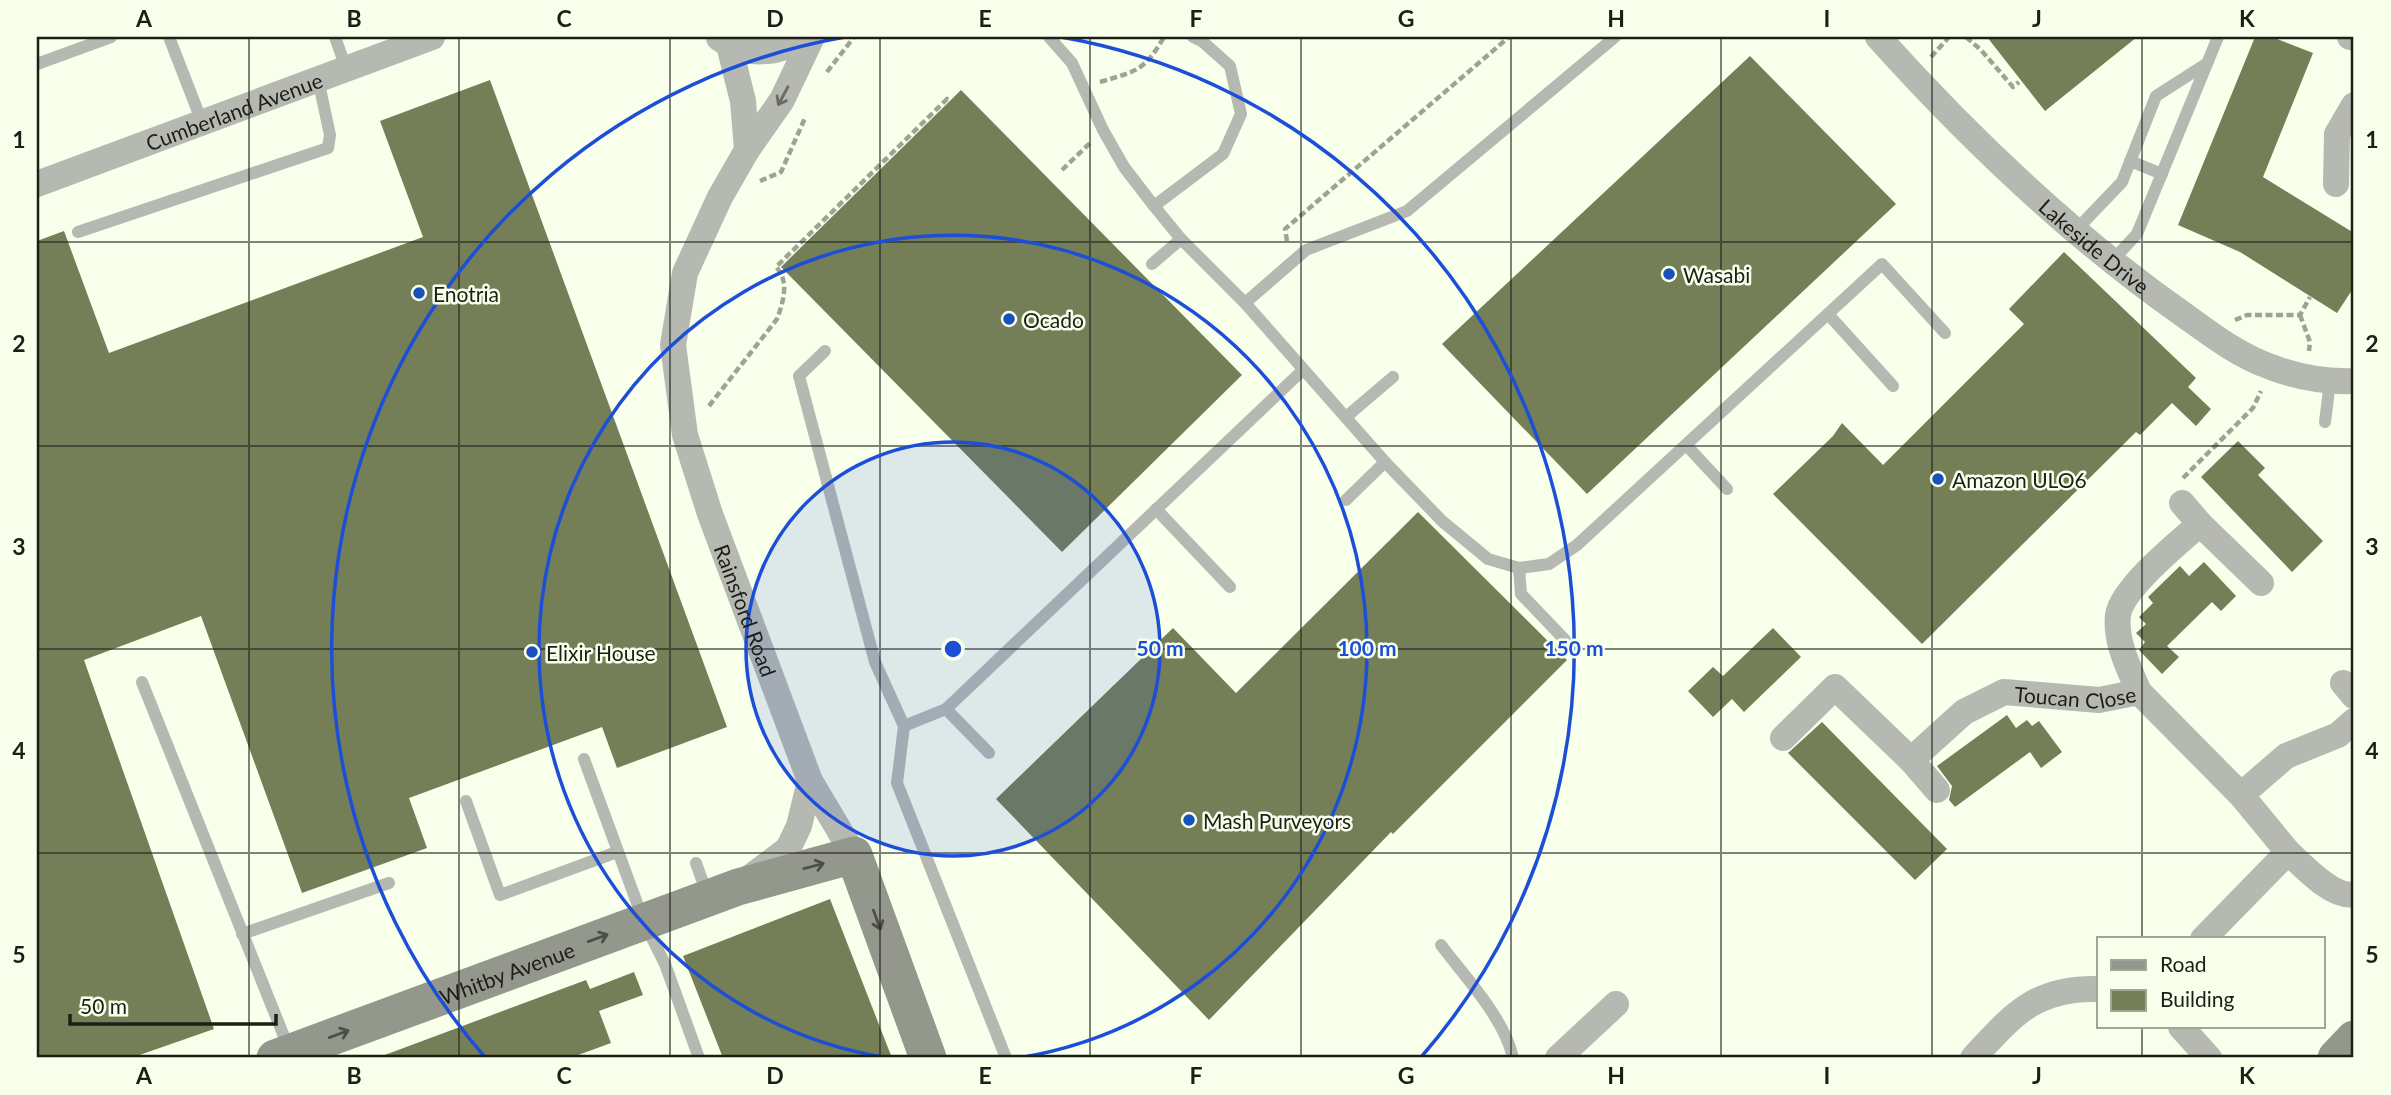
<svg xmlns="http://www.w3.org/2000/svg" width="2391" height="1095" font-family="Lato,sans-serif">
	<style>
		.building { fill: #747f58 }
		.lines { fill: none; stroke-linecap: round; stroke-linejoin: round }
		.path { stroke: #9ea394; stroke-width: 4.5; stroke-dasharray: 7 3.5; stroke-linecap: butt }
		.lane { stroke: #b6b9b1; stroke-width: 12 }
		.street { stroke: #b6b9b1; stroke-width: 26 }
		.secondary { stroke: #94988c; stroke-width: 37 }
		.oneway { stroke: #696c64 }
		.oneway2 { stroke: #4c4f46 }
		.grid { fill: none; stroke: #1c1e17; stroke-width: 2; stroke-opacity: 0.55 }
		.ring { fill: none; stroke: #1d4ed8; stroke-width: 3.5 }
		.poi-dot { fill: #1850bc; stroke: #f8ffeb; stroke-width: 2.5 }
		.labels { text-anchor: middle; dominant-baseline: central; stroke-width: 5; stroke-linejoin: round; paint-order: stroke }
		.street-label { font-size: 21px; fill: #1c1e17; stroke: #f8ffeb }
		.poi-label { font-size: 21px; fill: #1c1e17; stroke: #f8ffeb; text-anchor: start }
		.centre { fill: #1d4ed8; stroke: #f8ffeb; stroke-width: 3.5 }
		.ring-label { font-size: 21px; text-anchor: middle; font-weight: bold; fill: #1d4ed8; stroke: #f8ffeb; stroke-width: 5; stroke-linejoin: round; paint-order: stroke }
		.neatline { fill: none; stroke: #1c1e17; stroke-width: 2.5 }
		.grid-label { font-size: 23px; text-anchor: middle; font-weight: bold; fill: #1c1e17 }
	</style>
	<rect width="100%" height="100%" fill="#f8ffeb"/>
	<g class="building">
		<path d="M 1987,37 L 2137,37 L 2045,111 Z"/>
		<path d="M 2255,37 L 2272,37 L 2313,53 L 2263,177 L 2354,233 L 2354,287 L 2337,313 L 2240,252 L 2178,225 Z"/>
		<path d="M 1750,56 L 1896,204 L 1587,494 L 1442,344 Z"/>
		<path d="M 490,80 L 727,727 L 617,768 L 602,727 L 409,798 L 427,848 L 302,893 L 201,616 L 84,660 L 214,1029 L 131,1058 L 37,1058 L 37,241 L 64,231 L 109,353 L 423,237 L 380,121 Z"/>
		<path d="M 961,90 L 1242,375 L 1062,552 L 781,267 Z"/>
		<path d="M 2064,252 L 2196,378 L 2188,387 L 2211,409 L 2196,426 L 2172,403 L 2140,435 L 2136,432 L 1922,644 L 1773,494 L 1833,436 L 1842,423 L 1883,465 L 2024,324 L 2009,309 Z"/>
		<path d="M 2238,441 L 2265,468 L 2258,475 L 2323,541 L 2292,572 L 2201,477 Z"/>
		<path d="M 1418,512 L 1567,660 L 1393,834 L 1391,832 L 1209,1020 L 996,799 L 1173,628 L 1236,693 Z"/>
		<path d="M 2204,562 L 2236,596 L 2221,611 L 2212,602 L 2167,646 L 2179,657 L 2162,674 L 2139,650 L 2145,642 L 2136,633 L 2146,624 L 2139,617 L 2153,603 L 2148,597 L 2180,566 L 2189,576 Z"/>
		<path d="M 1773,628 L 1801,657 L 1744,712 L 1732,699 L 1713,717 L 1688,691 L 1713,667 L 1723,676 Z"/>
		<path d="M 2007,715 L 2016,728 L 2027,720 L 2032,726 L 2039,721 L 2062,752 L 2041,768 L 2030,752 L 1955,807 L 1949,800 L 1952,786 L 1937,766 Z"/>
		<path d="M 1822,722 L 1947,849 L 1915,880 L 1788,753 Z"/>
		<path d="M 830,899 L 892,1058 L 723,1058 L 683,956 Z"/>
		<path d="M 634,972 L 643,995 L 599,1011 L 611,1043 L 570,1058 L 382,1058 L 382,1056 L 586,980 L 590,989 Z"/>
	</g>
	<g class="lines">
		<g class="path">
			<path d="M 1966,37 L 1981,50 L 2013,87 L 2019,82"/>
			<path d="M 1931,57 L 1949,37"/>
			<path d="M 827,72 L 854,37"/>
			<path d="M 1100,82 C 1137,71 1144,71 1164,37"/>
			<path d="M 1062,170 L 1090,143"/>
			<path d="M 760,181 L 781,172 L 805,118"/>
			<path d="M 1287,241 L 1285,229 L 1509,37"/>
			<path d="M 2300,315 L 2310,342 L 2309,351"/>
			<path d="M 2235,320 L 2247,315 L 2300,315 L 2310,297"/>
			<path d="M 709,406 L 777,319 C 783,303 790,281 776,267 L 947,99 L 949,102"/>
			<path d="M 2183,478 L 2253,408 L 2261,391"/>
		</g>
		<g class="lane">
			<path d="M 169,37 L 202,122"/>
			<path d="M 335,37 L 346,68"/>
			<path d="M 1049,37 L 1072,63 L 1103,130 L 1124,167 L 1154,206 L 1181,239 L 1245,303 L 1385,462 L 1442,521 L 1488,559 L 1519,568 L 1549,564 L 1577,545 L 1882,264 L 1945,333"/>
			<path d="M 37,64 L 111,37"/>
			<path d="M 2130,161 L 2162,174"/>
			<path d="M 1154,206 L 1223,154 L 1241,114 L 1230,66 L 1203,42 L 1193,37"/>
			<path d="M 2076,230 L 2122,182 L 2156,96 L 2206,64"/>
			<path d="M 78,232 L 328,148 L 330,135 L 318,79"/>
			<path d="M 2112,261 L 2137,234 L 2218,37"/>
			<path d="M 1152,264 L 1181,239"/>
			<path d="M 1245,303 L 1306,250 L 1407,211 L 1615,37"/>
			<path d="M 1828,314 L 1893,386"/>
			<path d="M 825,351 L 799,376 L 875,662 L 904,726"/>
			<path d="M 1346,417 L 1393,377"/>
			<path d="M 2325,422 L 2330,382"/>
			<path d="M 1687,446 L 1727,489"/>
			<path d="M 1346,500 L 1385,462"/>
			<path d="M 1156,509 L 1230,587"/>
			<path d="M 1519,568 L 1521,594 L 1565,640"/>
			<path d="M 142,682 L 289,1049"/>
			<path d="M 946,709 L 989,753"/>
			<path d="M 584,759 L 644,922 L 665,964 L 699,1058"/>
			<path d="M 466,801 L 500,895 L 617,852"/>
			<path d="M 696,863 L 707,894"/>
			<path d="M 242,934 L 389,883"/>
			<path d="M 1441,945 C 1465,977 1505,1019 1513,1058"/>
			<path d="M 1006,1058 L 897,783 L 904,726 L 946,709 L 1303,370"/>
		</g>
		<g class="street">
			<path id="s1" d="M 812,37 L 782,100 L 747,150 L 720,197 L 685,273 L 673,345 L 685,435 L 710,514 L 810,781 L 854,855"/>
			<path id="s2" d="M 1878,37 C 1968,137 2074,238 2184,315 C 2212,335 2239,356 2271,367 C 2297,377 2326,382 2354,381"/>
			<path d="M 2350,37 L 2354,38"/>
			<path d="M 719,38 C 746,57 778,55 804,37"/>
			<path d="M 729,45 L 743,101 L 747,150"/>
			<path id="s3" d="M 37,184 L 432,37"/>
			<path d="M 2336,184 L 2337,134 L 2354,105"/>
			<path d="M 2182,503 L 2200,524"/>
			<path d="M 2343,683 L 2354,696"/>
			<path d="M 2139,692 L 2241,795 L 2288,852 L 2203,939"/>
			<path id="s4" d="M 1783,738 L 1835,687 L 1911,760 L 1964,712 L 2004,692 L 2099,700 L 2139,692 C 2129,668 2115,642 2118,615 C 2122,588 2179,542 2200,524 L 2261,583"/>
			<path d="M 1911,760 L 1937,790"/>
			<path d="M 2241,795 L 2286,756 L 2338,735 L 2354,721"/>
			<path d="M 2288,852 C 2302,865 2333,899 2354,894"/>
			<path d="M 748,879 L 788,849 L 799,826 L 810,781"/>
			<path d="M 2181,1027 L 2209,1058"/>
			<path d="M 1558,1058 L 1616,1004"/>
			<path d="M 1973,1058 C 2013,1015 2035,987 2099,989"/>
		</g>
		<g class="secondary">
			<path id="s5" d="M 275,1058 L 738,887 L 854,855 L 928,1058"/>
			<path d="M 2336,1058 L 2354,1039"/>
		</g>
	</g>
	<defs><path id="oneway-shaft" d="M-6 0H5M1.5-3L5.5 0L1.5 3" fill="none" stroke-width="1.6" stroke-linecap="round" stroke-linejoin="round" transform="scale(1.75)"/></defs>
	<use class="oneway" href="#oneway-shaft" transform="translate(783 96) rotate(118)"/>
	<g class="oneway2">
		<use href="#oneway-shaft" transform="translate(814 866) rotate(-15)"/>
		<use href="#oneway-shaft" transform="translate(877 920) rotate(70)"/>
		<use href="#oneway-shaft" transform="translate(598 938) rotate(-20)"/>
		<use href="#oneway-shaft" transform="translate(339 1034) rotate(-20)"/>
	</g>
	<path class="grid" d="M 249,37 L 249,1058M 459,37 L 459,1058M 670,37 L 670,1058M 880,37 L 880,1058M 1090,37 L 1090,1058M 1301,37 L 1301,1058M 1511,37 L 1511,1058M 1721,37 L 1721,1058M 1932,37 L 1932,1058M 2142,37 L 2142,939M 37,242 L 2354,242M 37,446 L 2354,446M 37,649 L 2354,649M 37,853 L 2354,853M 2142,1027 L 2142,1058"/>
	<circle cx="953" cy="649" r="207" fill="#1d4ed8" fill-opacity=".12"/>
	<g class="ring">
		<circle cx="953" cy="649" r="207"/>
		<path d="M888 1058A414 414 0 1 1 1018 1058"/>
		<path d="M484 1056A621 621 0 0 1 845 37M1061 37A621 621 0 0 1 1422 1056"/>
	</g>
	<g class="poi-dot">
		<circle cx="1669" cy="274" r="7"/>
		<circle cx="419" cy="293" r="7"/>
		<circle cx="1009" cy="319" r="7"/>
		<circle cx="1938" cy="479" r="7"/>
		<circle cx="532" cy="652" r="7"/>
		<circle cx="1189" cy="820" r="7"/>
	</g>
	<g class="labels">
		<g class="street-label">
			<text stroke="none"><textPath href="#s3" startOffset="210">Cumberland Avenue</textPath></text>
			<text stroke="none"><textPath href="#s2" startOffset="301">Lakeside Drive</textPath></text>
			<text stroke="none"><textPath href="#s1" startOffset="618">Rainsford Road</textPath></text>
			<text stroke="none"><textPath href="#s4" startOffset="366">Toucan Close</textPath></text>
			<text stroke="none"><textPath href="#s5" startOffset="247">Whitby Avenue</textPath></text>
		</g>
		<g class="poi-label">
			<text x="1683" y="274">Wasabi</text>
			<text x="433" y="293">Enotria</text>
			<text x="1023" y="319">Ocado</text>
			<text x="1952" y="479">Amazon ULO6</text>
			<text x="546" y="652">Elixir House</text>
			<text x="1203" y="820">Mash Purveyors</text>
		</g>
	</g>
	<circle cx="953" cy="649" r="10" class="centre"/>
	<g class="ring-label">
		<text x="1160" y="656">50 m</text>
		<text x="1367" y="656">100 m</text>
		<text x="1574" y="656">150 m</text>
	</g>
	<rect width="2391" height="1095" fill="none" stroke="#f8ffeb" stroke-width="77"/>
	<rect x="2097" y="937" width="228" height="91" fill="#f8ffeb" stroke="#a0a596" stroke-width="2"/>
	<rect x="2111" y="960" width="35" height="10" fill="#94988c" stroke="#a0a596" stroke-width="2"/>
	<text x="2160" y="972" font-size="21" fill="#1c1e17">Road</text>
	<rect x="2111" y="990" width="35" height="21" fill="#747f58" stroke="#a0a596" stroke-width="2"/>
	<text x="2160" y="1007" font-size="21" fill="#1c1e17">Building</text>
	<path d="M70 1014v10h206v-10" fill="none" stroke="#1c1e17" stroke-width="3.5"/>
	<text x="80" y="1014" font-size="21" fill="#1c1e17" stroke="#f8ffeb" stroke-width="5" paint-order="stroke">50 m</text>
	<rect x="38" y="38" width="2314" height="1018" class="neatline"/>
	<g class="grid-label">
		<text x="144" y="27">A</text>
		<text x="354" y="27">B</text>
		<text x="564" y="27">C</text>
		<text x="775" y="27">D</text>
		<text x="985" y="27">E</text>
		<text x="1196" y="27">F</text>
		<text x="1406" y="27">G</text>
		<text x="1616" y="27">H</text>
		<text x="1827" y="27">I</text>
		<text x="2037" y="27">J</text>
		<text x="2247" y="27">K</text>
		<text x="19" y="148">1</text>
		<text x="2372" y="148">1</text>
		<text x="19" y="352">2</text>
		<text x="2372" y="352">2</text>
		<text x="19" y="555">3</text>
		<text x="2372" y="555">3</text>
		<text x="19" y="759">4</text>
		<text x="2372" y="759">4</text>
		<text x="19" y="963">5</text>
		<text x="2372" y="963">5</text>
		<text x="144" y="1084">A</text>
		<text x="354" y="1084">B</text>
		<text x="564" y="1084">C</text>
		<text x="775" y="1084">D</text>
		<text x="985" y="1084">E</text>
		<text x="1196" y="1084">F</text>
		<text x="1406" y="1084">G</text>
		<text x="1616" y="1084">H</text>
		<text x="1827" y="1084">I</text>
		<text x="2037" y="1084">J</text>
		<text x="2247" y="1084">K</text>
	</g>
</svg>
